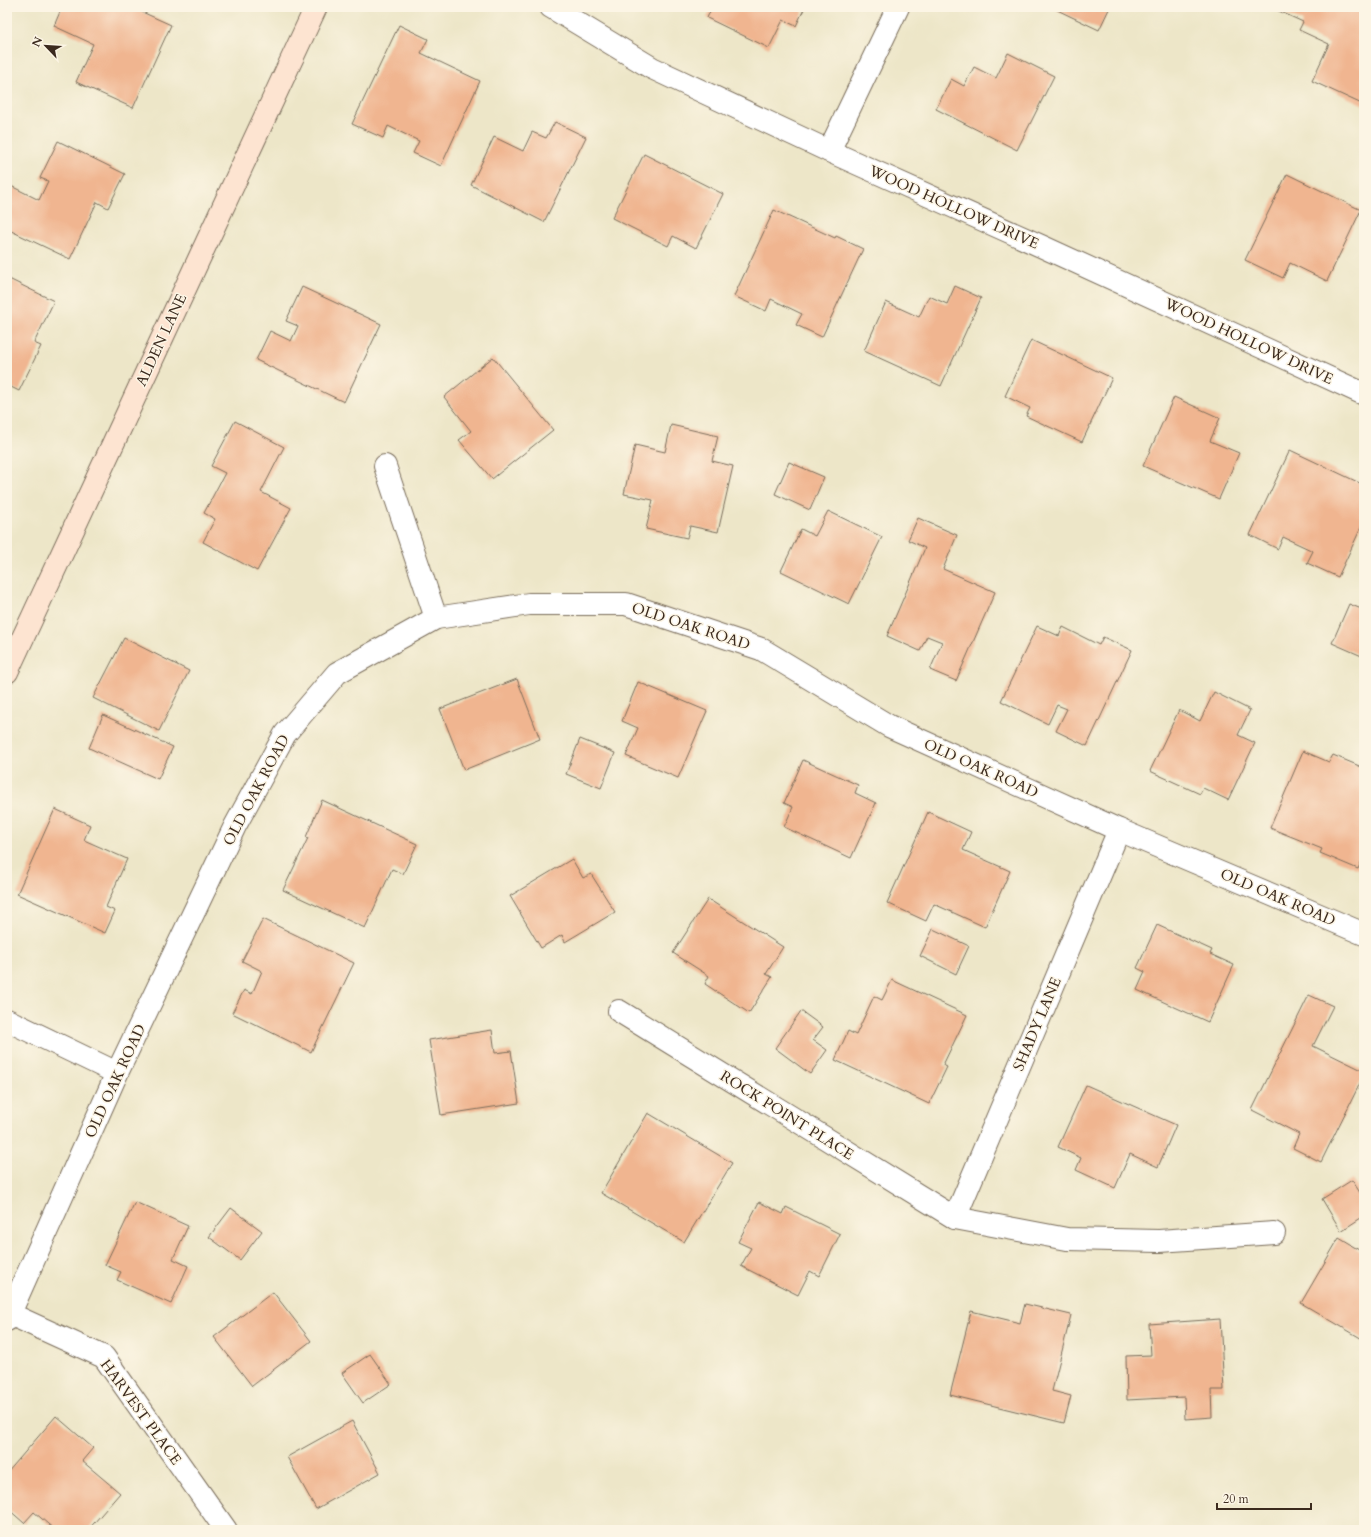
<svg xmlns="http://www.w3.org/2000/svg" width="1371" height="1537" font-family="Cardo,serif">
	<style>
		.building { fill: #f0b590 }
		.lines { fill: none; stroke-linecap: round; stroke-linejoin: round }
		.street-casing { stroke: #796c5a; stroke-width: 24 }
		.secondary-casing { stroke: #796c5a; stroke-width: 24 }
		.street { stroke: #fff; stroke-width: 22 }
		.secondary { stroke: #fde4d1; stroke-width: 22 }
		.labels { text-anchor: middle; dominant-baseline: central; stroke-width: 3; stroke-linejoin: round; paint-order: stroke }
		.street-label { font-size: 15px; fill: #3b2a1e; stroke: #fcf5e5 }
	</style>
	<rect width="100%" height="100%" fill="#fcf5e5"/>
	<filter id="ink" filterUnits="userSpaceOnUse"><feTurbulence type="fractalNoise" baseFrequency=".025" numOctaves="2"/><feDisplacementMap in="SourceGraphic" scale="8" xChannelSelector="R" yChannelSelector="G"/><feConvolveMatrix kernelMatrix="1 2 1 2 8 2 1 2 1" color-interpolation-filters="sRGB"/></filter>
	<filter id="wash" filterUnits="userSpaceOnUse"><feTurbulence type="fractalNoise" baseFrequency=".012" numOctaves="4" result="noise"/><feDisplacementMap in="SourceGraphic" scale="16" xChannelSelector="R" yChannelSelector="G"/><feGaussianBlur stdDeviation="0.9" result="paint"/><feColorMatrix in="noise" values="0 0 0 0 0 0 0 0 0 0 0 0 0 0 0 0 0 1.4 0 .05"/><feComposite in="paint" operator="in"/></filter>
	<g filter="url(#wash)">
		<rect width="100%" height="100%" fill="#ede6c8"/>
		<g id="blocks">
			<g class="building">
				<path d="M 62,7 L 131,7 L 171,25 L 133,108 L 76,82 L 93,44 L 54,26 Z"/>
				<path d="M 712,7 L 805,7 L 796,26 L 783,20 L 769,48 L 707,18 Z"/>
				<path d="M 1051,7 L 1110,7 L 1099,30 Z"/>
				<path d="M 1270,7 L 1364,7 L 1364,105 L 1312,81 L 1329,44 L 1299,30 L 1303,22 Z"/>
				<path d="M 399,25 L 428,39 L 421,53 L 480,81 L 441,166 L 413,153 L 419,141 L 388,126 L 383,138 L 352,124 Z"/>
				<path d="M 1008,53 L 1054,76 L 1017,150 L 936,109 L 951,79 L 964,86 L 974,67 L 996,78 Z"/>
				<path d="M 555,122 L 586,137 L 544,222 L 471,185 L 494,137 L 523,151 L 532,132 L 546,138 Z"/>
				<path d="M 58,141 L 125,174 L 108,208 L 97,202 L 70,259 L 7,229 L 7,184 L 39,200 L 48,181 L 40,178 Z"/>
				<path d="M 644,154 L 723,194 L 696,248 L 673,236 L 668,246 L 612,218 Z"/>
				<path d="M 1287,174 L 1361,210 L 1327,281 L 1290,263 L 1283,278 L 1245,260 Z"/>
				<path d="M 774,210 L 835,238 L 836,236 L 863,249 L 822,337 L 796,325 L 802,314 L 771,299 L 766,311 L 734,296 Z"/>
				<path d="M 7,278 L 54,301 L 34,343 L 41,346 L 19,391 L 7,385 Z"/>
				<path d="M 955,286 L 981,298 L 941,386 L 864,351 L 886,302 L 919,317 L 929,296 L 947,304 Z"/>
				<path d="M 302,287 L 381,324 L 344,402 L 256,360 L 270,331 L 291,341 L 298,326 L 286,321 Z"/>
				<path d="M 1031,340 L 1112,378 L 1082,442 L 1026,416 L 1030,408 L 1005,396 Z"/>
				<path d="M 493,357 L 553,430 L 492,479 L 459,440 L 471,431 L 444,397 Z"/>
				<path d="M 1174,397 L 1220,418 L 1210,441 L 1239,453 L 1219,499 L 1143,466 Z"/>
				<path d="M 235,421 L 284,447 L 261,492 L 291,508 L 257,571 L 203,542 L 215,519 L 204,513 L 225,473 L 211,466 Z"/>
				<path d="M 671,425 L 718,436 L 712,461 L 733,466 L 718,532 L 690,526 L 687,538 L 646,529 L 653,500 L 624,494 L 635,445 L 665,452 Z"/>
				<path d="M 1290,450 L 1364,485 L 1364,521 L 1338,577 L 1307,563 L 1313,551 L 1283,537 L 1278,549 L 1250,535 Z"/>
				<path d="M 789,462 L 824,477 L 810,510 L 775,494 Z"/>
				<path d="M 828,511 L 882,537 L 849,604 L 781,571 L 801,529 L 815,536 Z"/>
				<path d="M 918,518 L 957,535 L 943,569 L 995,592 L 956,681 L 930,670 L 942,642 L 927,636 L 920,651 L 887,636 L 925,548 L 908,540 Z"/>
				<path d="M 1349,604 L 1364,610 L 1364,657 L 1332,643 Z"/>
				<path d="M 1037,626 L 1059,636 L 1063,627 L 1099,645 L 1103,637 L 1132,650 L 1087,746 L 1056,731 L 1067,709 L 1057,705 L 1048,724 L 1001,701 Z"/>
				<path d="M 124,638 L 189,671 L 159,731 L 93,698 Z"/>
				<path d="M 517,679 L 540,739 L 464,770 L 440,709 Z"/>
				<path d="M 638,682 L 707,711 L 678,778 L 626,756 L 638,728 L 622,721 Z"/>
				<path d="M 1214,692 L 1250,710 L 1238,735 L 1255,743 L 1228,800 L 1203,788 L 1200,794 L 1150,771 L 1179,710 L 1200,721 Z"/>
				<path d="M 103,715 L 173,747 L 158,779 L 89,748 Z"/>
				<path d="M 580,739 L 615,753 L 601,788 L 566,774 Z"/>
				<path d="M 1303,751 L 1329,762 L 1333,755 L 1364,768 L 1364,856 L 1358,869 L 1320,853 L 1322,849 L 1270,828 Z"/>
				<path d="M 803,760 L 858,785 L 855,793 L 876,803 L 851,858 L 784,827 L 793,807 L 784,803 Z"/>
				<path d="M 322,800 L 417,844 L 403,874 L 392,869 L 365,928 L 283,890 L 308,838 L 306,837 Z"/>
				<path d="M 55,809 L 90,825 L 84,840 L 127,859 L 106,907 L 115,911 L 105,933 L 17,894 Z"/>
				<path d="M 928,812 L 971,832 L 963,850 L 1010,871 L 985,927 L 934,904 L 926,921 L 887,903 Z"/>
				<path d="M 572,859 L 583,878 L 591,874 L 615,912 L 565,942 L 562,935 L 541,948 L 510,896 Z"/>
				<path d="M 708,899 L 783,947 L 766,974 L 772,977 L 749,1013 L 705,984 L 709,976 L 673,953 Z"/>
				<path d="M 263,919 L 354,963 L 311,1052 L 232,1013 L 244,990 L 252,994 L 262,971 L 242,961 Z"/>
				<path d="M 1157,925 L 1212,950 L 1210,954 L 1234,965 L 1208,1022 L 1137,990 L 1145,972 L 1137,968 Z"/>
				<path d="M 933,929 L 969,946 L 956,974 L 920,956 Z"/>
				<path d="M 892,980 L 967,1015 L 943,1065 L 947,1067 L 929,1104 L 835,1060 L 848,1031 L 856,1035 L 874,996 L 882,1000 Z"/>
				<path d="M 1309,995 L 1333,1006 L 1313,1046 L 1364,1071 L 1364,1075 L 1321,1162 L 1293,1148 L 1299,1134 L 1252,1110 Z"/>
				<path d="M 801,1011 L 823,1027 L 813,1040 L 827,1050 L 810,1074 L 775,1048 Z"/>
				<path d="M 492,1030 L 495,1053 L 511,1051 L 519,1103 L 441,1115 L 429,1040 Z"/>
				<path d="M 1086,1085 L 1176,1125 L 1158,1167 L 1130,1154 L 1115,1188 L 1076,1170 L 1081,1158 L 1058,1147 Z"/>
				<path d="M 648,1113 L 732,1163 L 684,1242 L 601,1193 Z"/>
				<path d="M 1352,1180 L 1364,1199 L 1364,1216 L 1341,1231 L 1322,1199 Z"/>
				<path d="M 135,1202 L 188,1226 L 173,1259 L 188,1266 L 171,1304 L 117,1280 L 121,1272 L 105,1265 Z"/>
				<path d="M 759,1202 L 783,1214 L 786,1207 L 840,1234 L 819,1276 L 810,1271 L 798,1295 L 741,1266 L 751,1248 L 738,1242 Z"/>
				<path d="M 231,1208 L 262,1231 L 240,1260 L 209,1237 Z"/>
				<path d="M 1339,1238 L 1364,1253 L 1364,1268 L 1361,1273 L 1364,1275 L 1364,1340 L 1301,1303 Z"/>
				<path d="M 273,1292 L 311,1341 L 252,1386 L 214,1337 Z"/>
				<path d="M 1025,1304 L 1071,1315 L 1052,1391 L 1071,1396 L 1064,1423 L 950,1395 L 971,1311 L 1020,1323 Z"/>
				<path d="M 1220,1319 L 1224,1390 L 1211,1390 L 1212,1417 L 1185,1419 L 1184,1397 L 1127,1400 L 1126,1356 L 1151,1355 L 1149,1324 Z"/>
				<path d="M 370,1354 L 391,1384 L 363,1403 L 342,1373 Z"/>
				<path d="M 56,1416 L 93,1448 L 82,1461 L 120,1493 L 88,1530 L 55,1530 L 34,1512 L 24,1523 L 7,1508 L 7,1473 Z"/>
				<path d="M 352,1421 L 380,1473 L 316,1509 L 287,1457 Z"/>
			</g>
		</g>
	</g>
	<g filter="url(#ink)">
		<use href="#blocks" fill-opacity="0" stroke="#796c5a" stroke-width="1"/>
		<g class="lines">
			<defs>
				<g id="street">
					<path d="M 551,7 L 652,68 L 829,151 L 1041,246 L 1364,394"/>
					<path d="M 829,151 L 898,7"/>
					<path d="M 385,466 L 436,618"/>
					<path d="M 619,1011 L 955,1218 L 1067,1239 L 1159,1241 L 1274,1233"/>
					<path d="M 7,1020 L 117,1073"/>
					<path d="M 955,1218 L 1119,830"/>
					<path d="M 10,1314 L 104,1357 L 226,1530"/>
					<path d="M 7,1320 L 117,1073 L 235,826 L 285,734 L 337,673 L 436,618 L 529,604 L 626,604 L 761,649 L 889,726 L 1119,830 L 1364,934"/>
				</g>
				<path id="secondary" d="M 7,672 L 316,7"/>
			</defs>
			<use href="#street" class="street-casing"/>
			<use href="#secondary" class="secondary-casing"/>
			<use href="#street" class="street"/>
			<use href="#secondary" class="secondary"/>
		</g>
	</g>
	<g class="labels">
		<g class="street-label">
			<text transform="translate(954 207) rotate(24)">WOOD HOLLOW DRIVE</text>
			<text transform="translate(161 340) rotate(-65)">ALDEN LANE</text>
			<text transform="translate(1249 341) rotate(25)">WOOD HOLLOW DRIVE</text>
			<text transform="translate(691 626) rotate(18)">OLD OAK ROAD</text>
			<text transform="translate(981 768) rotate(24)">OLD OAK ROAD</text>
			<text transform="translate(256 790) rotate(-62)">OLD OAK ROAD</text>
			<text transform="translate(1278 897) rotate(23)">OLD OAK ROAD</text>
			<text transform="translate(1037 1024) rotate(-67)">SHADY LANE</text>
			<text transform="translate(115 1081) rotate(-65)">OLD OAK ROAD</text>
			<text transform="translate(787 1115) rotate(32)">ROCK POINT PLACE</text>
			<text transform="translate(141 1412) rotate(54)">HARVEST PLACE</text>
		</g>
	</g>
	<rect width="1371" height="1537" fill="none" stroke="#fcf5e5" stroke-width="24"/>
	<g transform="translate(46 46) rotate(295)" stroke="#fcf5e5" stroke-width="3" paint-order="stroke">
	<path d="M0-3L7 15L0 10L-7 15Z" fill="#3b2a1e"/>
	<text y="-6" font-size="11" font-weight="bold" text-anchor="middle" fill="#3b2a1e">N</text>
	</g>
	<path d="M1217 1503v6h94v-6" fill="none" stroke="#3b2a1e" stroke-width="2"/>
	<text x="1223" y="1503" font-size="12" fill="#3b2a1e" stroke="#fcf5e5" stroke-width="3" paint-order="stroke">20 m</text>
</svg>
